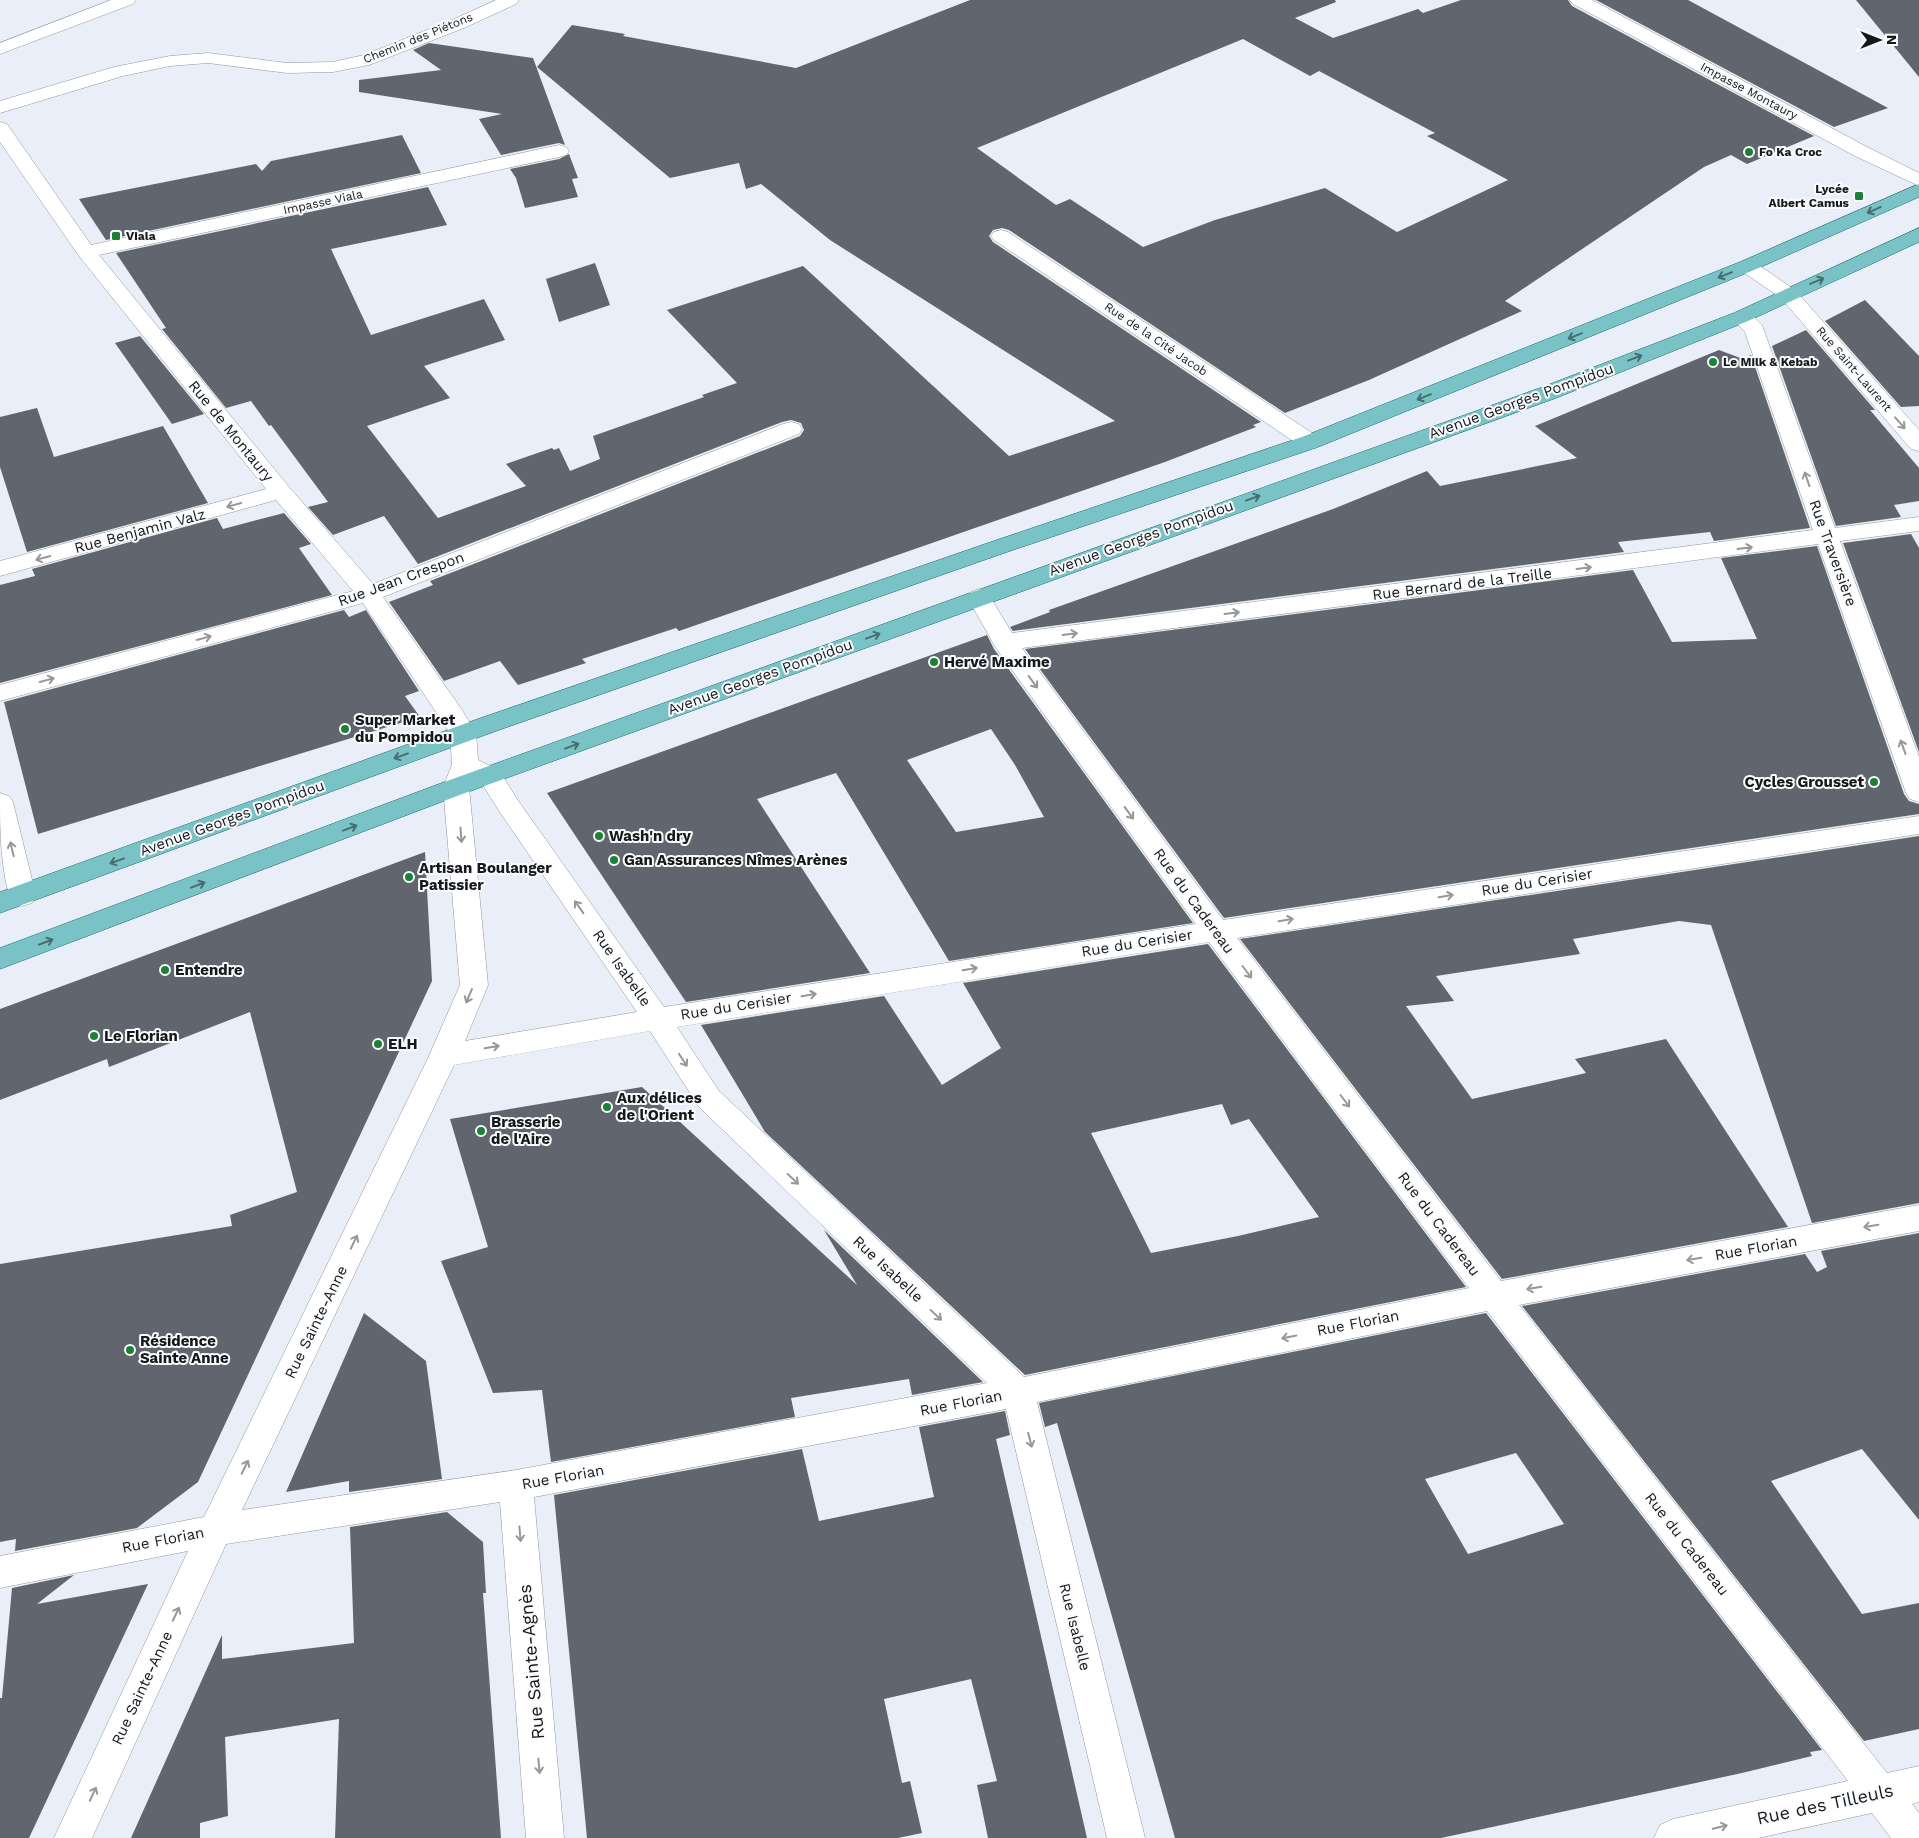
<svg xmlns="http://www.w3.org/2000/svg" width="1919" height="1838" font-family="'Work Sans',sans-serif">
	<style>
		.building { fill: #61666e; fill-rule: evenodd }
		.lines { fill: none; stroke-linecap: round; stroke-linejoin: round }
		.minor-casing { stroke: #91969f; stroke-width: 1 }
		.major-casing { stroke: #1c6c70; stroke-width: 1 }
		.minor { fill: #fff; fill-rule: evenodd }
		.major { fill: #79c2c5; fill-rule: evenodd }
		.oneway { stroke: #486d70 }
		.oneway2 { stroke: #969798 }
		.poi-dot { fill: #1b8135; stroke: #fafbfd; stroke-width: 2 }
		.labels { text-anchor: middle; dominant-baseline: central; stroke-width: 4; stroke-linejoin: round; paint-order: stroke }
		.far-street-label { font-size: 12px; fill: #16181b; stroke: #fafbfd }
		.far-poi-label { font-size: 12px; font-weight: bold; fill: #16181b; stroke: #fafbfd; text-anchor: start }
		.street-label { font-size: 15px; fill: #16181b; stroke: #fafbfd }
		.poi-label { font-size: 15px; font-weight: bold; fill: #16181b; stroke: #fafbfd; text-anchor: start }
		.near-street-label { font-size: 18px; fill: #16181b; stroke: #fafbfd }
	</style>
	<rect width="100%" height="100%" fill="#e9eef8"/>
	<g class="building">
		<path d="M 970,0 L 1335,0 L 1336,2 L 1295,18 L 1333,38 L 1418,9 L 1423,13 L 1461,0 L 1568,0 L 1572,6 L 1814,136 L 1747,164 L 1731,155 L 1704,167 L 1505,301 L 1522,311 L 1369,380 L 1285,413 L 1009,230 L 1002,228 L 993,230 L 989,236 L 993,242 L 1261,422 L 1253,425 L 1256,427 L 1165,462 L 679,631 L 676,628 L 582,659 L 586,663 L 518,685 L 500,661 L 444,681 L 389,602 L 433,585 L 430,581 L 800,436 L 804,430 L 801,423 L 791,420 L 782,422 L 418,564 L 384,516 L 333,535 L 308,507 L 328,502 L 271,425 L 269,426 L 251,401 L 226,408 L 162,329 L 166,328 L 116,253 L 428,187 L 447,225 L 331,249 L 371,335 L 484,299 L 505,340 L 424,366 L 450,398 L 367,426 L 438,518 L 526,486 L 506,464 L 552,448 L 554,450 L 559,448 L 570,471 L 600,459 L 593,436 L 704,397 L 702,395 L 737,383 L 667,310 L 803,266 L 1009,456 L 1115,421 L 830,240 L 761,184 L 746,189 L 739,163 L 670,178 L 537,67 L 572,25 L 625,34 L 623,36 L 796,68 ZM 1243,39 L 1310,76 L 1319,71 L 1435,133 L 1427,136 L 1508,180 L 1397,232 L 1325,188 L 1215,220 L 1143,247 L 1070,199 L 1056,205 L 977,148 Z"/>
		<path d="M 1596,0 L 1688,0 L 1888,108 L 1834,127 Z"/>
		<path d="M 1856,0 L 1919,0 L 1919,77 Z"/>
		<path d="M 429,43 L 533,58 L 565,145 L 559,143 L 501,155 L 479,119 L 502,114 L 359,92 L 359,80 L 441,70 L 413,50 Z"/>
		<path d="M 402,135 L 421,173 L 106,240 L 79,199 L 256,164 L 262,171 L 271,161 Z"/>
		<path d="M 569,154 L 578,178 L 572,179 L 578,197 L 525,208 L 516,178 L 510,169 L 559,159 Z"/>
		<path d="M 595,263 L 610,305 L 559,322 L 546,279 Z"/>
		<path d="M 1865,300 L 1919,356 L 1919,406 L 1901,407 L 1825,321 Z"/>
		<path d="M 1806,330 L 1875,410 L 1870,410 L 1919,468 L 1919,501 L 1894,505 L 1901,517 L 1836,526 L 1772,346 Z"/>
		<path d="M 140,336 L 204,414 L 172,424 L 115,343 Z"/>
		<path d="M 1719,350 L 1743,359 L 1751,355 L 1810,528 L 1714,541 L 1710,532 L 1618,542 L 1624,552 L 1013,631 L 1010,627 L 1050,612 L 1049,610 L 1333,509 L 1427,471 L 1440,486 L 1577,458 L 1535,426 Z"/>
		<path d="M 37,408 L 54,457 L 163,426 L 208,503 L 27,552 L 0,467 L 0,417 Z"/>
		<path d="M 284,513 L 311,544 L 299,548 L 332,595 L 0,683 L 0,585 L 35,576 L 32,569 L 217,518 L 223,529 Z"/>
		<path d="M 1911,534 L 1919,548 L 1919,752 L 1843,543 Z"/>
		<path d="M 1817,546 L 1904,794 L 1909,801 L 1919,804 L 1919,814 L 1224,918 L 1025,649 L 1633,570 L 1672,642 L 1757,639 L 1721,558 Z"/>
		<path d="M 344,610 L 349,617 L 366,610 L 419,691 L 405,696 L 420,717 L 38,834 L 4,702 Z"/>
		<path d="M 987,635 L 994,649 L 1193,923 L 949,961 L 836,773 L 757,799 L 870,973 L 686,1002 L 547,793 ZM 991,729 L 1015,765 L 1044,817 L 956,832 L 907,760 Z"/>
		<path d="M 1919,836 L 1919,1203 L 1812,1223 L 1711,925 L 1679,921 L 1573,939 L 1580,954 L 1436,976 L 1454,1001 L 1406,1006 L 1472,1099 L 1586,1073 L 1575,1059 L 1666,1039 L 1788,1227 L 1502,1279 L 1240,939 Z"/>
		<path d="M 425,852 L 432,981 L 198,1482 L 137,1528 L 15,1551 L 16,1539 L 0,1542 L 0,1264 L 232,1226 L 230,1215 L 297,1192 L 250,1012 L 109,1067 L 107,1059 L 0,1100 L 0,1009 Z"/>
		<path d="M 1208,944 L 1466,1287 L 1025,1375 L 765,1132 L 701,1025 L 884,996 L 942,1085 L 1001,1048 L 963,983 ZM 1222,1104 L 1231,1125 L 1249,1119 L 1319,1217 L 1238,1236 L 1151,1253 L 1091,1133 Z"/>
		<path d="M 642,1087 L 857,1285 L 824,1230 L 983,1382 L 912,1395 L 909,1379 L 791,1398 L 795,1417 L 551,1462 L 542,1390 L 493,1393 L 441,1261 L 488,1247 L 450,1119 Z"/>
		<path d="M 1919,1233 L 1919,1520 L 1862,1449 L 1771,1481 L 1862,1614 L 1919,1603 L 1919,1729 L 1864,1741 L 1522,1306 L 1805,1254 L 1817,1272 L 1827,1267 L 1821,1251 Z"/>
		<path d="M 364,1313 L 426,1361 L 442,1479 L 349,1492 L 349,1481 L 286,1492 Z"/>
		<path d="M 1486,1313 L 1822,1750 L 1810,1752 L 1812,1756 L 1742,1773 L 1441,1838 L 1175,1838 L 1057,1423 L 1045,1427 L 1039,1403 ZM 1516,1453 L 1564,1524 L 1468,1554 L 1425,1479 Z"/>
		<path d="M 1005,1411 L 1010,1435 L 996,1439 L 1087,1838 L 988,1838 L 977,1785 L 997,1781 L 971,1679 L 884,1699 L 902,1783 L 910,1781 L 922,1833 L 898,1838 L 587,1838 L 554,1495 L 802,1449 L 819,1521 L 934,1497 L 919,1427 Z"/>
		<path d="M 447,1512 L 483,1542 L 486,1593 L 483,1593 L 501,1838 L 335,1838 L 339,1719 L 225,1737 L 228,1816 L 200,1823 L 200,1838 L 131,1838 L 222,1635 L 222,1659 L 354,1643 L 350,1527 Z"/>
		<path d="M 74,1575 L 37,1604 L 148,1584 L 29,1838 L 0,1838 L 0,1698 L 2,1698 L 12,1588 Z"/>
	</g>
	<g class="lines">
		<defs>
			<g id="minor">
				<path d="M 111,0 L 136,0 L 133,4 L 0,54 L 0,43 Z"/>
				<path d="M 496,0 L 519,0 L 516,4 L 464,28 L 369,65 L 333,72 L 287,73 L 208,63 L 170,66 L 123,76 L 0,113 L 0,101 L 114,67 L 170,56 L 208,53 L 287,63 L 333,62 L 364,55 L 452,20 Z"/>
				<path d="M 1570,0 L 1592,0 L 1869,148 L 1919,173 L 1919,186 L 1855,156 L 1573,4 Z"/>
				<path d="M 0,122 L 7,124 L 91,245 L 559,145 L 566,147 L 569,151 L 566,155 L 559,157 L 99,255 L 289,487 L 373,584 L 783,424 L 791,422 L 799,424 L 802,429 L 799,434 L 383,597 L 462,710 L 476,733 L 478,760 L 499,770 L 517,799 L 664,1007 L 1196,924 L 996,648 L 967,597 L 971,592 L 979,589 L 987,592 L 1012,633 L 1813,530 L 1745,332 L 1731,317 L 1734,313 C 1747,309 1753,316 1762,325 L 1835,528 L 1919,517 L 1919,531 L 1840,541 L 1919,757 L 1919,802 L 1910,799 L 1906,793 L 1818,544 L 1022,648 L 1223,920 L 1919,816 L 1919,834 L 1237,938 L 1501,1281 L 1919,1205 L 1919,1231 L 1519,1305 L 1887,1773 L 1919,1766 L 1919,1802 L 1912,1804 L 1919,1813 L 1919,1838 L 1891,1838 L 1872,1813 L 1758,1838 L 1654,1838 L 1660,1825 L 1673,1819 L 1848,1781 L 1487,1311 L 1037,1402 L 1145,1838 L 1107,1838 L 1006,1409 L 534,1497 L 564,1838 L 526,1838 L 500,1502 L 226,1544 L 92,1838 L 54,1838 L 188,1551 L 0,1588 L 0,1556 L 204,1517 L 429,1056 L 460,985 L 443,787 L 452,765 L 450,733 L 363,603 L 0,701 L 0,685 L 353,591 L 276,500 L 0,576 L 0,561 L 266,489 L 79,256 L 0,142 ZM 472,779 L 481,782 L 499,811 L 637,1012 L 465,1041 L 488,985 L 469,787 ZM 1209,942 L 1469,1288 L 1024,1377 L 719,1091 L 677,1027 ZM 650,1031 L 699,1107 L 987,1383 L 516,1470 L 242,1510 L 454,1065 Z"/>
				<path d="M 1001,230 L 1008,232 L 1318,437 L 1321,442 L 1318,447 L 1310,449 L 1302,447 L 994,240 L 991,236 L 994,232 Z"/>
				<path d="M 1747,260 L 1754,262 L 1795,290 L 1919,430 L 1919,451 L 1911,449 L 1781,298 L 1740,270 L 1737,266 L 1740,262 Z"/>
				<path d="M 0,793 L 9,796 L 13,802 L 36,896 L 32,903 L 22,906 L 12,903 C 0,871 0,828 0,793 Z"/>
			</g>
			<g id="major">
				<path d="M 1919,184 L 1919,197 L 1754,270 L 1318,447 L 1007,552 L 496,731 L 0,913 L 0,892 L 478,719 L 991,542 L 1302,437 L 1740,262 Z"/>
				<path d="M 1919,228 L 1919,242 L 1748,321 L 1556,398 L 465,793 L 0,969 L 0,948 L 447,781 L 1540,388 L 1734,313 Z"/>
			</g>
		</defs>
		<use href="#minor" class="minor-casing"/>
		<use href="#major" class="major-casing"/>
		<use href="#minor" class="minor"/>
		<use href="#major" class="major"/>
	</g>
	<defs><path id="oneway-shaft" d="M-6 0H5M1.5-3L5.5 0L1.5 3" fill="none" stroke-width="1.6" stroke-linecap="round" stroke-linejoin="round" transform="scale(1.25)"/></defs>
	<g class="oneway">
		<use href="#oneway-shaft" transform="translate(1874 210) rotate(156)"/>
		<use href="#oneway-shaft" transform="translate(1725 275) rotate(158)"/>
		<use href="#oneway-shaft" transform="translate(1817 281) rotate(-23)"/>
		<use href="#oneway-shaft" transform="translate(1575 336) rotate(158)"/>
		<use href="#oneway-shaft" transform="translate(1635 358) rotate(-21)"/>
		<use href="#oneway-shaft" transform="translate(1424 397) rotate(158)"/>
		<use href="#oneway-shaft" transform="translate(1253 498) rotate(-20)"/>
		<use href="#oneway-shaft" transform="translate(873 636) rotate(-20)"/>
		<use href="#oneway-shaft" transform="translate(572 746) rotate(-20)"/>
		<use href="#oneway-shaft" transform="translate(401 756) rotate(160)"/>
		<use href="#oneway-shaft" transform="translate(350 828) rotate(-21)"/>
		<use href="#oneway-shaft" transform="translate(117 861) rotate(160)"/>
		<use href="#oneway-shaft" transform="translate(198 885) rotate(-21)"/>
		<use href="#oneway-shaft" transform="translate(46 942) rotate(-21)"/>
	</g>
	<g class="oneway2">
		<use href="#oneway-shaft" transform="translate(1900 423) rotate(49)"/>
		<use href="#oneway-shaft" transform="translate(1807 479) rotate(-109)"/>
		<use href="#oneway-shaft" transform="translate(234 505) rotate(165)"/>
		<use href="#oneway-shaft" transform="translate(1745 548) rotate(-7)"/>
		<use href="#oneway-shaft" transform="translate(43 558) rotate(165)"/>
		<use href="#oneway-shaft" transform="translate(1584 568) rotate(-7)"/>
		<use href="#oneway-shaft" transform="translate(1232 613) rotate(-7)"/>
		<use href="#oneway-shaft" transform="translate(1070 634) rotate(-7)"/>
		<use href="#oneway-shaft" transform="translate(204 638) rotate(-15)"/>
		<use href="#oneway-shaft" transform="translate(47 680) rotate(-15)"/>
		<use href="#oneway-shaft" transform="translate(1033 682) rotate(54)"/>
		<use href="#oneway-shaft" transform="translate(1903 747) rotate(-110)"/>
		<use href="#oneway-shaft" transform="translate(1129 813) rotate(54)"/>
		<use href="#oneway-shaft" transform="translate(461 835) rotate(86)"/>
		<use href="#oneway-shaft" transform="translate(12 849) rotate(-103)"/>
		<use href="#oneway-shaft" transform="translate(1446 896) rotate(-9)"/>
		<use href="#oneway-shaft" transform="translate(579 907) rotate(-125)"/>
		<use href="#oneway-shaft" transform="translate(1286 920) rotate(-9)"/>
		<use href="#oneway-shaft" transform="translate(970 969) rotate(-9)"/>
		<use href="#oneway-shaft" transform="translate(1247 972) rotate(53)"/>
		<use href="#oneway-shaft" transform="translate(809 995) rotate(-9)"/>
		<use href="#oneway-shaft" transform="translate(469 996) rotate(113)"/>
		<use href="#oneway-shaft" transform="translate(492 1047) rotate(-10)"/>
		<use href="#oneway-shaft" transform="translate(683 1060) rotate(57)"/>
		<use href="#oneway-shaft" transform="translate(1345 1101) rotate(53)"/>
		<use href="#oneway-shaft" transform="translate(793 1179) rotate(43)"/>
		<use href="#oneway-shaft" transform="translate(1871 1226) rotate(170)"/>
		<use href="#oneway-shaft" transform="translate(354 1242) rotate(-64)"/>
		<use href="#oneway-shaft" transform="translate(1694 1259) rotate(170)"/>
		<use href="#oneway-shaft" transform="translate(1534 1288) rotate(170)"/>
		<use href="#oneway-shaft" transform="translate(936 1315) rotate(43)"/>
		<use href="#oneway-shaft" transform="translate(1289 1337) rotate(169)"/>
		<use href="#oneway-shaft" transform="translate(1030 1440) rotate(76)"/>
		<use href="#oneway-shaft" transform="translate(245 1467) rotate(-64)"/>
		<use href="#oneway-shaft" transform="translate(520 1534) rotate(85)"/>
		<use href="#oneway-shaft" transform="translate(176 1614) rotate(-65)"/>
		<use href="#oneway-shaft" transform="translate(539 1766) rotate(85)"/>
		<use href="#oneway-shaft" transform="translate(93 1794) rotate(-65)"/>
		<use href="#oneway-shaft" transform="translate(1720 1827) rotate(-13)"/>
	</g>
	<g class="poi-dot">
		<circle cx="1749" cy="152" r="5"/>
		<rect x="1854" y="191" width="10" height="10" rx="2.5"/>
		<rect x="111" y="231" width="10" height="10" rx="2.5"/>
		<circle cx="1713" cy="362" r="5"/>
		<circle cx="934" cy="662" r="5"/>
		<circle cx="345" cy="729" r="5"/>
		<circle cx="1874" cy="782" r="5"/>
		<circle cx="599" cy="836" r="5"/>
		<circle cx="614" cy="860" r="5"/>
		<circle cx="409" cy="877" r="5"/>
		<circle cx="165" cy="970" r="5"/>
		<circle cx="94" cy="1036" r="5"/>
		<circle cx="378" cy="1044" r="5"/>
		<circle cx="607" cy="1107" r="5"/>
		<circle cx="481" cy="1131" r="5"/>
		<circle cx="130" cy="1350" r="5"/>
	</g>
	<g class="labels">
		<g class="far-street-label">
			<text transform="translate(418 38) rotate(-22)">Chemin des Piétons</text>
			<text transform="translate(1749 91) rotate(28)">Impasse Montaury</text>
			<text transform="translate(323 202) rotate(-12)">Impasse Viala</text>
			<text transform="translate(1156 339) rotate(34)">Rue de la Cité Jacob</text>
			<text transform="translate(1854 369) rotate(49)">Rue Saint-Laurent</text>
		</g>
		<g class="far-poi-label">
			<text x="1759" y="152">Fo Ka Croc</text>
			<text x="1849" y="189" text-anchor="end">Lycée<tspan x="1849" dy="14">Albert Camus</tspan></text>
			<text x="126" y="236">Viala</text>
			<text x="1723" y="362">Le Milk &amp; Kebab</text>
		</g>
		<g class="street-label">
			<text transform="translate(1521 401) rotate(-20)">Avenue Georges Pompidou</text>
			<text transform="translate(231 431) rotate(51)">Rue de Montaury</text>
			<text transform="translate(140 531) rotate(-15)">Rue Benjamin Valz</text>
			<text transform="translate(1141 538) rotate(-20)">Avenue Georges Pompidou</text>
			<text transform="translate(1833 553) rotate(70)">Rue Traversière</text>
			<text transform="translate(401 579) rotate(-20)">Rue Jean Crespon</text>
			<text transform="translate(1462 584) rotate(-7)">Rue Bernard de la Treille</text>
			<text transform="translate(760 677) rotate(-20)">Avenue Georges Pompidou</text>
			<text transform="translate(232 818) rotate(-20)">Avenue Georges Pompidou</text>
			<text transform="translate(1537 882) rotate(-9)">Rue du Cerisier</text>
			<text transform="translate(1194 901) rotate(54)">Rue du Cadereau</text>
			<text transform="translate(1137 943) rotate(-9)">Rue du Cerisier</text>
			<text transform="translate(622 968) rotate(55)">Rue Isabelle</text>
			<text transform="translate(736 1006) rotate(-9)">Rue du Cerisier</text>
			<text transform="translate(1439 1224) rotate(53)">Rue du Cadereau</text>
			<text transform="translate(1756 1248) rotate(-10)">Rue Florian</text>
			<text transform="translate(888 1269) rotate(43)">Rue Isabelle</text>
			<text transform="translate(316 1322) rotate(-64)">Rue Sainte-Anne</text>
			<text transform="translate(1358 1323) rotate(-11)">Rue Florian</text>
			<text transform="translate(961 1403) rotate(-11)">Rue Florian</text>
			<text transform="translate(563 1477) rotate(-10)">Rue Florian</text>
			<text transform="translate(163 1540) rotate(-11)">Rue Florian</text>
			<text transform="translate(1687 1544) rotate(52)">Rue du Cadereau</text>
			<text transform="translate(1075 1627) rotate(76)">Rue Isabelle</text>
			<text transform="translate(142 1688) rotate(-65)">Rue Sainte-Anne</text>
		</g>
		<g class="poi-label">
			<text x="944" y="662">Hervé Maxime</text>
			<text x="355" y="720">Super Market<tspan x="355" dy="17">du Pompidou</tspan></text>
			<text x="1864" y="782" text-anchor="end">Cycles Grousset</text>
			<text x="609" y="836">Wash'n dry</text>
			<text x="624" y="860">Gan Assurances Nîmes Arènes</text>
			<text x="419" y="868">Artisan Boulanger<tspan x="419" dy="17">Patissier</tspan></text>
			<text x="175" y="970">Entendre</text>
			<text x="104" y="1036">Le Florian</text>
			<text x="388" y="1044">ELH</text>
			<text x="617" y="1098">Aux délices<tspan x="617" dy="17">de l'Orient</tspan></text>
			<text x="491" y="1122">Brasserie<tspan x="491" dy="17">de l'Aire</tspan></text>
			<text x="140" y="1341">Résidence<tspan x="140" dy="17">Sainte Anne</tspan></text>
		</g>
		<g class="near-street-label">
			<text transform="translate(531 1662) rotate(-95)">Rue Sainte-Agnès</text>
			<text transform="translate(1825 1804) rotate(-12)">Rue des Tilleuls</text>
		</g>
	</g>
	<g transform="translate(1879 40) rotate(90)" stroke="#fafbfd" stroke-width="4" paint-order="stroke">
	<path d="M0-4L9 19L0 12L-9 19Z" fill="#16181b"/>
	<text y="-8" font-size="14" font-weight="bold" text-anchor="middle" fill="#16181b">N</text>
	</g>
</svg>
